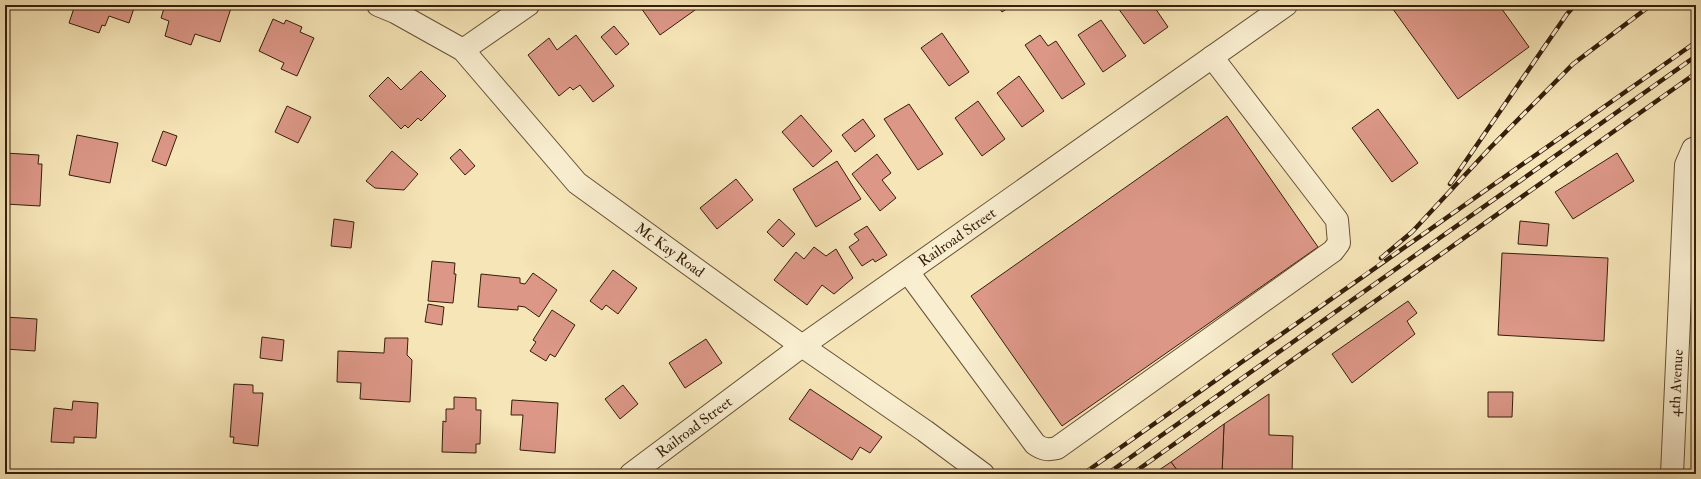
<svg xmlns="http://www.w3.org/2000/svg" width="1701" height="479" font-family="'IM FELL Double Pica',serif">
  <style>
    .building { fill: #dc9787; stroke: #361e0a }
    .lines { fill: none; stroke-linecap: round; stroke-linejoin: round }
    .minor-casing { stroke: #665035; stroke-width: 24 }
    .minor { stroke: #f9eed0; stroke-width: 22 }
    .rail-casing { stroke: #361e0a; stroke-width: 4.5 }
    .rail { stroke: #f9eed0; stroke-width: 3; stroke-dasharray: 9; stroke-linecap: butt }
    .labels { text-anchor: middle; stroke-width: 3.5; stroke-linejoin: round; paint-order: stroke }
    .street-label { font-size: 15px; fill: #361e0a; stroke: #f9eed0 }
  </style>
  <rect width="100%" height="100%" fill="#f6e5b7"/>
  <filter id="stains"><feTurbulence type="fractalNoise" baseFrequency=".005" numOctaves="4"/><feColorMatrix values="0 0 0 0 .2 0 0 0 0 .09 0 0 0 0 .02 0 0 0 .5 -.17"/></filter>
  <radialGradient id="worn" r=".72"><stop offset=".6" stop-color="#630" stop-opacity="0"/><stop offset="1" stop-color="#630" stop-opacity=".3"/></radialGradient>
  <!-- building -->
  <g class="building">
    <polygon points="75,5 135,5 129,23 109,16 105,26 102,25 99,33 69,23"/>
    <polygon points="165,5 232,5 220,42 195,34 191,45 165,36 169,21 161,18"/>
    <polygon points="639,5 702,5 660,35"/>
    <polygon points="997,5 1013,5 1002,12"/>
    <polygon points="1121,5 1153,5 1168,27 1144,44 1118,8"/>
    <polygon points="1390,5 1499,5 1529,47 1458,99"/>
    <polygon points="273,19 284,24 286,20 302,27 300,32 314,38 297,76 281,69 284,63 259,51"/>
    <polygon points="1101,20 1126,56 1103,72 1078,35"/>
    <polygon points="614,26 629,44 616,55 601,37"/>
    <polygon points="942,33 969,72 949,86 921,48"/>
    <polygon points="576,35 614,86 593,102 580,85 573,90 570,87 559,96 528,55 549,38 557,50"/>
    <polygon points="1040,35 1048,46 1056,41 1085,84 1062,99 1025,45"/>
    <polygon points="421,71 446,96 421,121 418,118 408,128 405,125 401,129 369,96 388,77 401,90"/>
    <polygon points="1019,76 1044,111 1022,127 997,93"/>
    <polygon points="978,101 1005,139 982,156 955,118"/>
    <polygon points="909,104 943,154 918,170 884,119"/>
    <polygon points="287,106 311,117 298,143 275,132"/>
    <polygon points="1378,109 1418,163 1392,182 1352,128"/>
    <polygon points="801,115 832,151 813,167 782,132"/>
    <polygon points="1227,116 1318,247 1062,426 971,296"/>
    <polygon points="863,119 875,136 855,152 842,135"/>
    <polygon points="163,131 177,136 166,166 152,161"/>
    <polygon points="77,135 118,143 110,183 69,175"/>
    <polygon points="460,149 475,166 465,175 450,158"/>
    <polygon points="392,151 418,174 404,190 375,188 366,181"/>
    <polygon points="5,153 39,155 38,164 42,164 40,206 5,204 8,166 5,166"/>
    <polygon points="1617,153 1634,181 1573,219 1555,192"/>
    <polygon points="877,154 891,173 882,180 896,198 880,211 852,174"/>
    <polygon points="837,161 861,199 816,227 793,189"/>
    <polygon points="736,179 753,200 717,229 700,208"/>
    <polygon points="334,219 354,222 351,248 331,246"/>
    <polygon points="779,219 795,234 783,247 767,232"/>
    <polygon points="1520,221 1549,224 1547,246 1518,244"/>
    <polygon points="867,226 887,255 875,262 873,259 862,266 849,247 859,240 854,234"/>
    <polygon points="814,247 826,256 836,249 853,278 834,294 822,285 807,305 774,280 796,252 804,259"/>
    <polygon points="1502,253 1608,258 1604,341 1498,335"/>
    <polygon points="432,261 455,263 454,274 456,274 453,303 428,301"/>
    <polygon points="613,270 637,288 618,314 606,305 602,310 590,301"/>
    <polygon points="533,273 557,290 539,317 525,307 518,306 518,310 478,307 481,274 520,278 520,283 525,284"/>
    <polygon points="1408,301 1417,313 1407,321 1415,334 1352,383 1332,354"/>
    <polygon points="428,304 444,307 442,325 425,322"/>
    <polygon points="552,310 575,325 555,357 550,354 546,361 530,351 536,342 533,340"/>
    <polygon points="5,317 37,319 35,351 5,349"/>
    <polygon points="262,337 284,340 282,361 260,358"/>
    <polygon points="385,338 408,338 407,355 412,360 410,402 360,399 361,383 337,382 338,351 384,353"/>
    <polygon points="706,339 722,363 685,388 669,363"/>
    <polygon points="234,384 253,385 253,393 263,393 258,446 233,443 234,437 230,437"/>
    <polygon points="623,385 638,404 620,419 605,399"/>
    <polygon points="810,389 882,437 870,453 860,447 852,460 789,419"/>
    <polygon points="1488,392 1513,392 1512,417 1488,417"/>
    <polygon points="1269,394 1269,435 1293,436 1292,474 1222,474 1224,424"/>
    <polygon points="454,397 476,398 476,410 481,410 480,444 476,444 476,453 442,452 443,421 446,422 446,409 454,409"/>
    <polygon points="512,400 558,403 555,453 520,450 523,415 511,415"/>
    <polygon points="73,401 98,403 96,438 74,437 74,443 51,442 54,408 72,410"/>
    <polygon points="1224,424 1222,474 1180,474 1171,462"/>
    <polygon points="1171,462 1180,474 1153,474"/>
  </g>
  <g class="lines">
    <defs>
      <g id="minor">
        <polyline points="378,5 395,12 463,50 577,183 802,346 925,431 983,474"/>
        <polyline points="463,50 528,5"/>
        <path d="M908,272l127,172c8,6 13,6 22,4l276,-197 6,-8 -2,-23 -125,-163"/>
        <polyline points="631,474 802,346 1286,5"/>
        <polyline points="1672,474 1686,165 1693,149 1696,148"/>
      </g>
    </defs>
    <!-- minor casing -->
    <use href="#minor" class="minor-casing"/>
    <!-- minor -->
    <use href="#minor" class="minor"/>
    <defs>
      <g id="rail">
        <polyline points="1450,184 1567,14 1575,5"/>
        <polyline points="1381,258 1412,232 1490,148 1573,64 1651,5"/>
        <path d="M1083,474c204,-145 409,-288 613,-432"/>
        <polyline points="1107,474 1696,56"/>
        <polyline points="1132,474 1696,73"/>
      </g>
    </defs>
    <!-- rail casing -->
    <use href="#rail" class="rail-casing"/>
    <!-- rail -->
    <use href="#rail" class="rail"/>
  </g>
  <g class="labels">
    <!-- street labels -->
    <g class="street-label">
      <text transform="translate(957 237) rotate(-35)" y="5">Railroad Street</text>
      <text transform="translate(670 250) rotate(36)" y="5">Mc Kay Road</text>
      <text transform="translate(1676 383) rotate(-87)" y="5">4th Avenue</text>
      <text transform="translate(694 427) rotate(-37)" y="5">Railroad Street</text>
    </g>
  </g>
  <!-- margin -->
  <rect width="1701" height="479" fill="none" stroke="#f6e5b7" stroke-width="20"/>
  <rect x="6" y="6" width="1689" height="467" fill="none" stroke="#361e0a" stroke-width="2"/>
  <rect x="10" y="10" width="1681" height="459" fill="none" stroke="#361e0a"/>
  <rect width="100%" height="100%" filter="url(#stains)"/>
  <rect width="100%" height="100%" fill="url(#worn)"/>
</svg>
